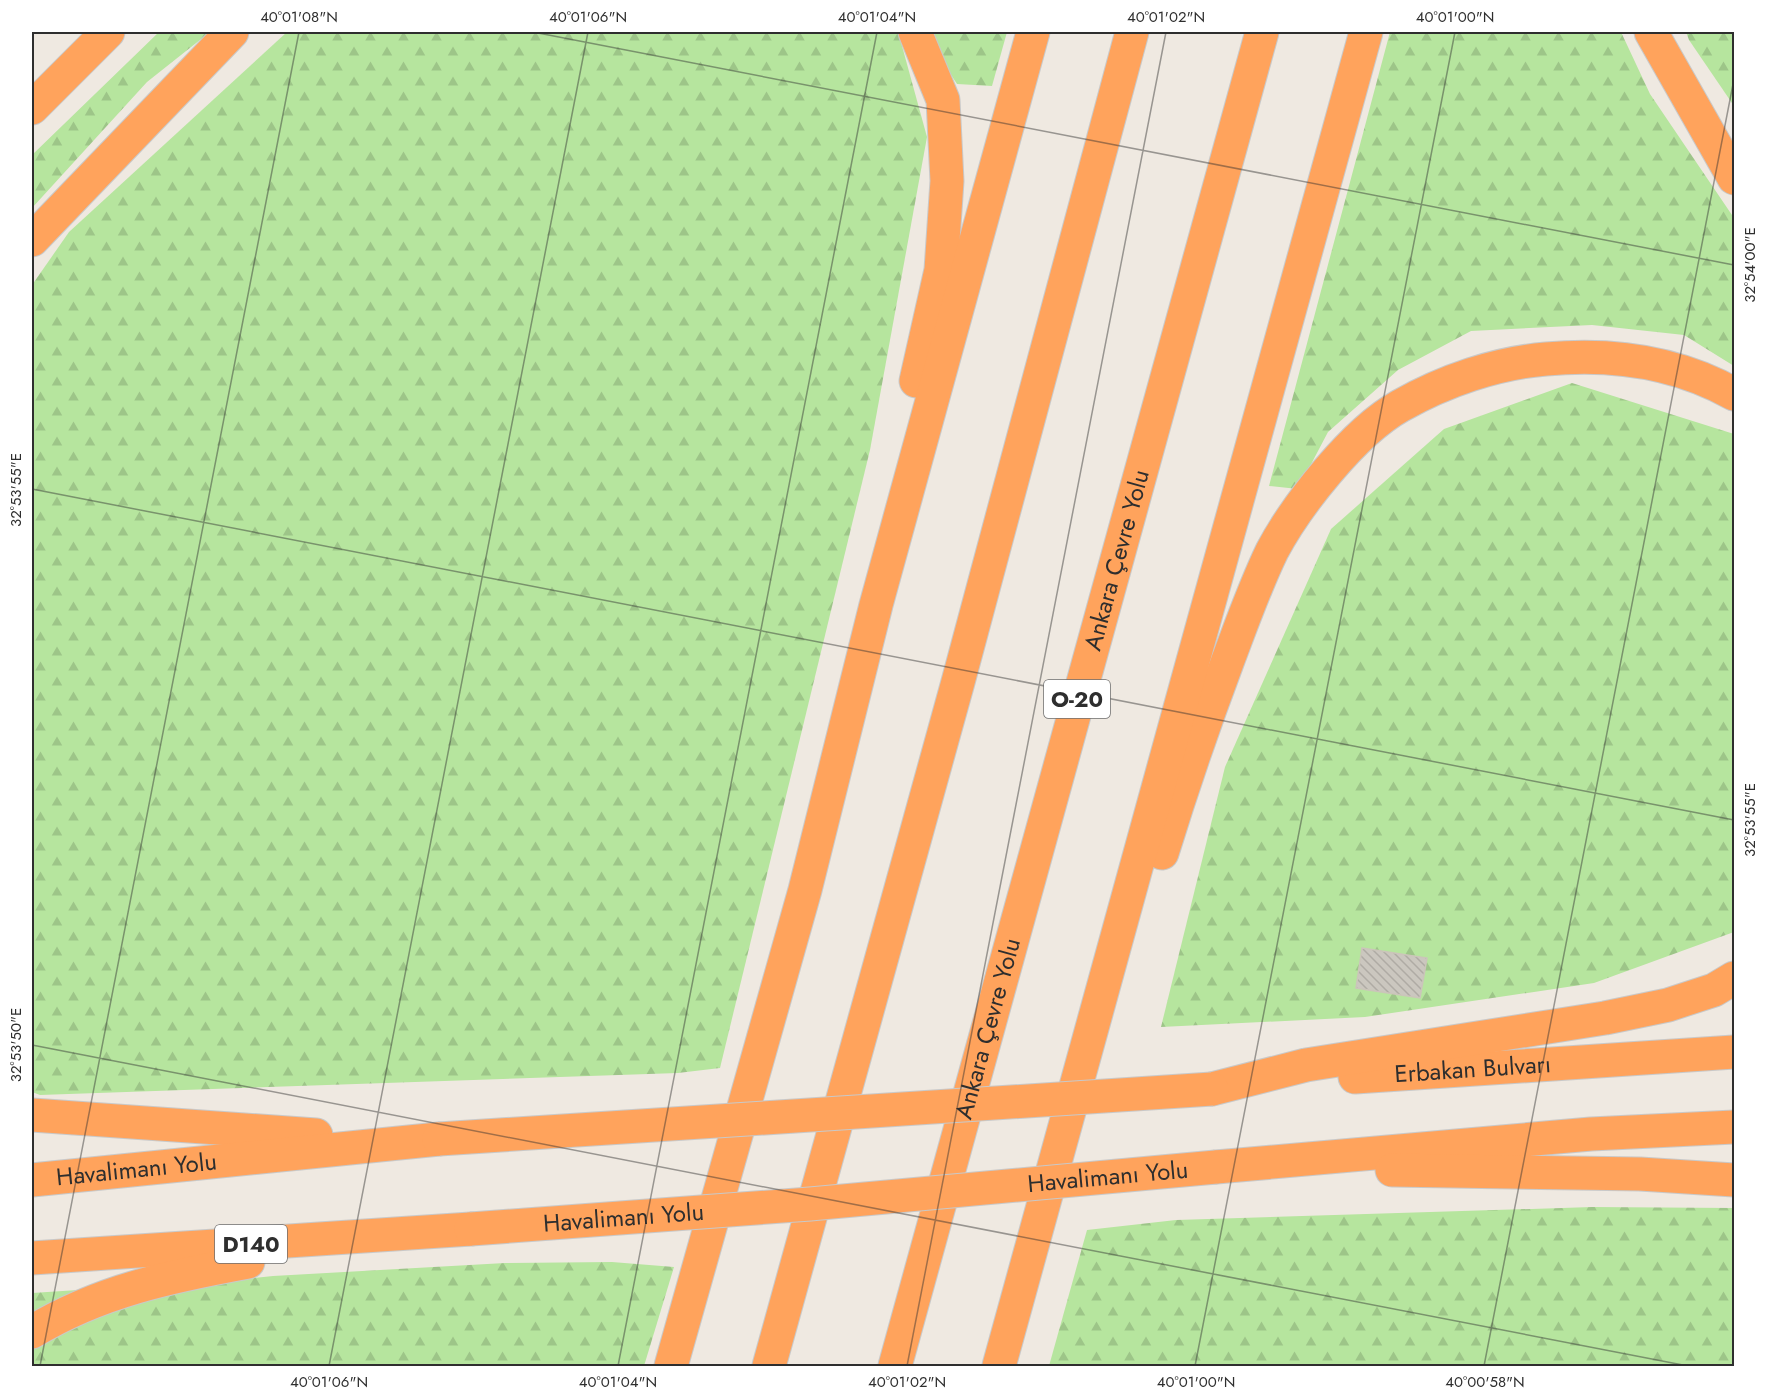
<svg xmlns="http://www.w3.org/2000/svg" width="1766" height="1398" font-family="Jost,sans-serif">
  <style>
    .forest { fill: url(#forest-firs) }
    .building { fill: url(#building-back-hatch); stroke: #cbc5ba; stroke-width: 1.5 }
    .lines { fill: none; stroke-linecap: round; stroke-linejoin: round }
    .highway-casing { stroke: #c9c9c9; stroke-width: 35 }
    .highway { stroke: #ffa35c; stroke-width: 33 }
    .highway-bridge-casing { stroke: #c9c9c9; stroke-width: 35; stroke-linecap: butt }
    .highway-bridge { stroke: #ffa35c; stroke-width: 33 }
    .ticks { fill: none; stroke: #2e2e2e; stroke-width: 1.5; stroke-opacity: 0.45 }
    .labels { text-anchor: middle; stroke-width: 6; stroke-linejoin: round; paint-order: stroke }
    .shield { fill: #fff; stroke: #6d6d6d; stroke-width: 1.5 }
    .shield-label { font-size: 22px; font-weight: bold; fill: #2e2e2e }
    .street-label { font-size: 24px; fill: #2e2e2e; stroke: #fff }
    .neatline { fill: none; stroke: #2e2e2e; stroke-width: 2 }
    .ticks-label { font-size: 15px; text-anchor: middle; fill: #2e2e2e }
  </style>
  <defs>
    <pattern id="forest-firs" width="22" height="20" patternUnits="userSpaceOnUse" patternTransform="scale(1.5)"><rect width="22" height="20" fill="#b6e59e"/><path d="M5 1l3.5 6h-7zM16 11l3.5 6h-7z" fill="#9dc588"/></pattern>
    <pattern id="building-back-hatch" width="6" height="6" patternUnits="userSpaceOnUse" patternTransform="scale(1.5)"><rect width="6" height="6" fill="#cbc7bf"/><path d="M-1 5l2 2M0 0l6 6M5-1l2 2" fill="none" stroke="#afaba4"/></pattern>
  </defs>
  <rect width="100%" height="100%" fill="#efe9e1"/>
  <!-- forest -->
  <g class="forest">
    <polygon points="159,32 210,32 147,82 32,208 32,155"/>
    <polygon points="287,32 897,32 899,35 927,137 870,450 720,1068 678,1073 40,1095 32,1092 32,285 69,232"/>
    <polygon points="923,32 1007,32 992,86 957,84"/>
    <polygon points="1390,32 1621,32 1650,94 1734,218 1734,366 1684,335 1592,325 1471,331 1398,370 1328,432 1298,489 1269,486"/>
    <polygon points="1686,32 1734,32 1734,106 1689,40"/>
    <polygon points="1572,383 1734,434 1734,932 1594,983 1365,1017 1161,1027 1225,767 1331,529 1444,429"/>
    <polygon points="1592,1207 1734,1208 1734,1366 1049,1366 1087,1230 1176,1220"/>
    <polygon points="612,1262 674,1267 644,1366 32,1366 32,1343 88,1313 218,1282 273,1276 505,1263"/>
    <polygon points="78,1290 32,1321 32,1293"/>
  </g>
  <!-- building -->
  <polygon class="building" points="1362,948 1427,958 1420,998 1356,988"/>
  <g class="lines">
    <defs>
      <g id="highway">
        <polyline points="915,32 943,100 947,181 941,270 916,381"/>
        <polyline points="1651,32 1734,178"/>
        <polyline points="32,108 108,32"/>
        <polyline points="32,240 232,32"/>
        <path d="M1162,853c20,-65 42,-129 66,-193 14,-37 27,-74 44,-109 25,-47 82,-119 128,-145 44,-25 96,-43 146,-47 65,-6 131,3 188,35"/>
        <path id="s1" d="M1355,1077l379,-25"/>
        <polyline points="1212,1089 1306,1065 1605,1018 1668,1005 1714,990 1734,978"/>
        <polyline points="32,1115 316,1135"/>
        <polyline points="1216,1167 1591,1134 1734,1127"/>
        <polyline points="1392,1170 1640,1174 1734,1180"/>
        <path id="s2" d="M32,1180l407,-41"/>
        <polyline points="32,1258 471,1229"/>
        <path d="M32,1332c67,-41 140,-56 216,-70"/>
        <polyline points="671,1366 805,890 876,605 1033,32"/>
        <polyline points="769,1366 958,682 1132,32"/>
        <path id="s3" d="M895,1366l367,-1334"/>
        <polyline points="999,1366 1366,32"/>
      </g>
    </defs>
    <!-- highway casing -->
    <use href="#highway" class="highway-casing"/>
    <!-- highway -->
    <use href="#highway" class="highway"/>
    <defs>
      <g id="highway-bridge">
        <polyline points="439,1139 1212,1089"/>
        <path id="s4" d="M471,1229l339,-25 406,-37"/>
      </g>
    </defs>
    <!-- highway-bridge casing -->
    <use href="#highway-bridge" class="highway-bridge-casing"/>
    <!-- highway-bridge -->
    <use href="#highway-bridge" class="highway-bridge"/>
  </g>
  <!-- ticks -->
  <path class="ticks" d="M533,32l1201,233M32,489l1702,331M32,1045l1656,321M40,1366l259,-1334M329,1366l259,-1334M618,1366l259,-1334M907,1366l259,-1334M1195,1366l260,-1334M1484,1366l250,-1287"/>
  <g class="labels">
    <!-- shield labels -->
    <g class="shield">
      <rect x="1044" y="680" width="66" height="38" rx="4.5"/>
      <rect x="215" y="1225" width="72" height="38" rx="4.5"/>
    </g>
    <g class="shield-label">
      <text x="1077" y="707">O-20</text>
      <text x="251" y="1252">D140</text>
    </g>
    <!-- street labels -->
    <g class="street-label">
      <text dy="8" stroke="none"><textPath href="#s3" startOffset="836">Ankara Çevre Yolu</textPath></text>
      <text dy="8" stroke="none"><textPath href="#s3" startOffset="350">Ankara Çevre Yolu</textPath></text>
      <text dy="8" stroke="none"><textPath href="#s1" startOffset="118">Erbakan Bulvarı</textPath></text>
      <text dy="8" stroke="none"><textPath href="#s2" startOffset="105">Havalimanı Yolu</textPath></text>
      <text dy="8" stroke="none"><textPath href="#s4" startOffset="639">Havalimanı Yolu</textPath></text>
      <text dy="8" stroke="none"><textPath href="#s4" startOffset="153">Havalimanı Yolu</textPath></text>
    </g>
  </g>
  <!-- border -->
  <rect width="1766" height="1398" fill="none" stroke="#ffffff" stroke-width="66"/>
  <rect x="33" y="33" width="1700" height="1332" class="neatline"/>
  <g class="ticks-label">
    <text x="299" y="22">40°01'08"N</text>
    <text x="588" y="22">40°01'06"N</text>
    <text x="877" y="22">40°01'04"N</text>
    <text x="1166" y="22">40°01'02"N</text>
    <text x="1455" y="22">40°01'00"N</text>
    <text transform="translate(1750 265) rotate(-90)" y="5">32°54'00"E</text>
    <text transform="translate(16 490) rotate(-90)" y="5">32°53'55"E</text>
    <text transform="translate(1750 820) rotate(-90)" y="5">32°53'55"E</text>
    <text transform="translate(16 1045) rotate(-90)" y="5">32°53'50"E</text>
    <text x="329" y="1387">40°01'06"N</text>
    <text x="618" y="1387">40°01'04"N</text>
    <text x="907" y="1387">40°01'02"N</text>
    <text x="1196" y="1387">40°01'00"N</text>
    <text x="1485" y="1387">40°00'58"N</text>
  </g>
</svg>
